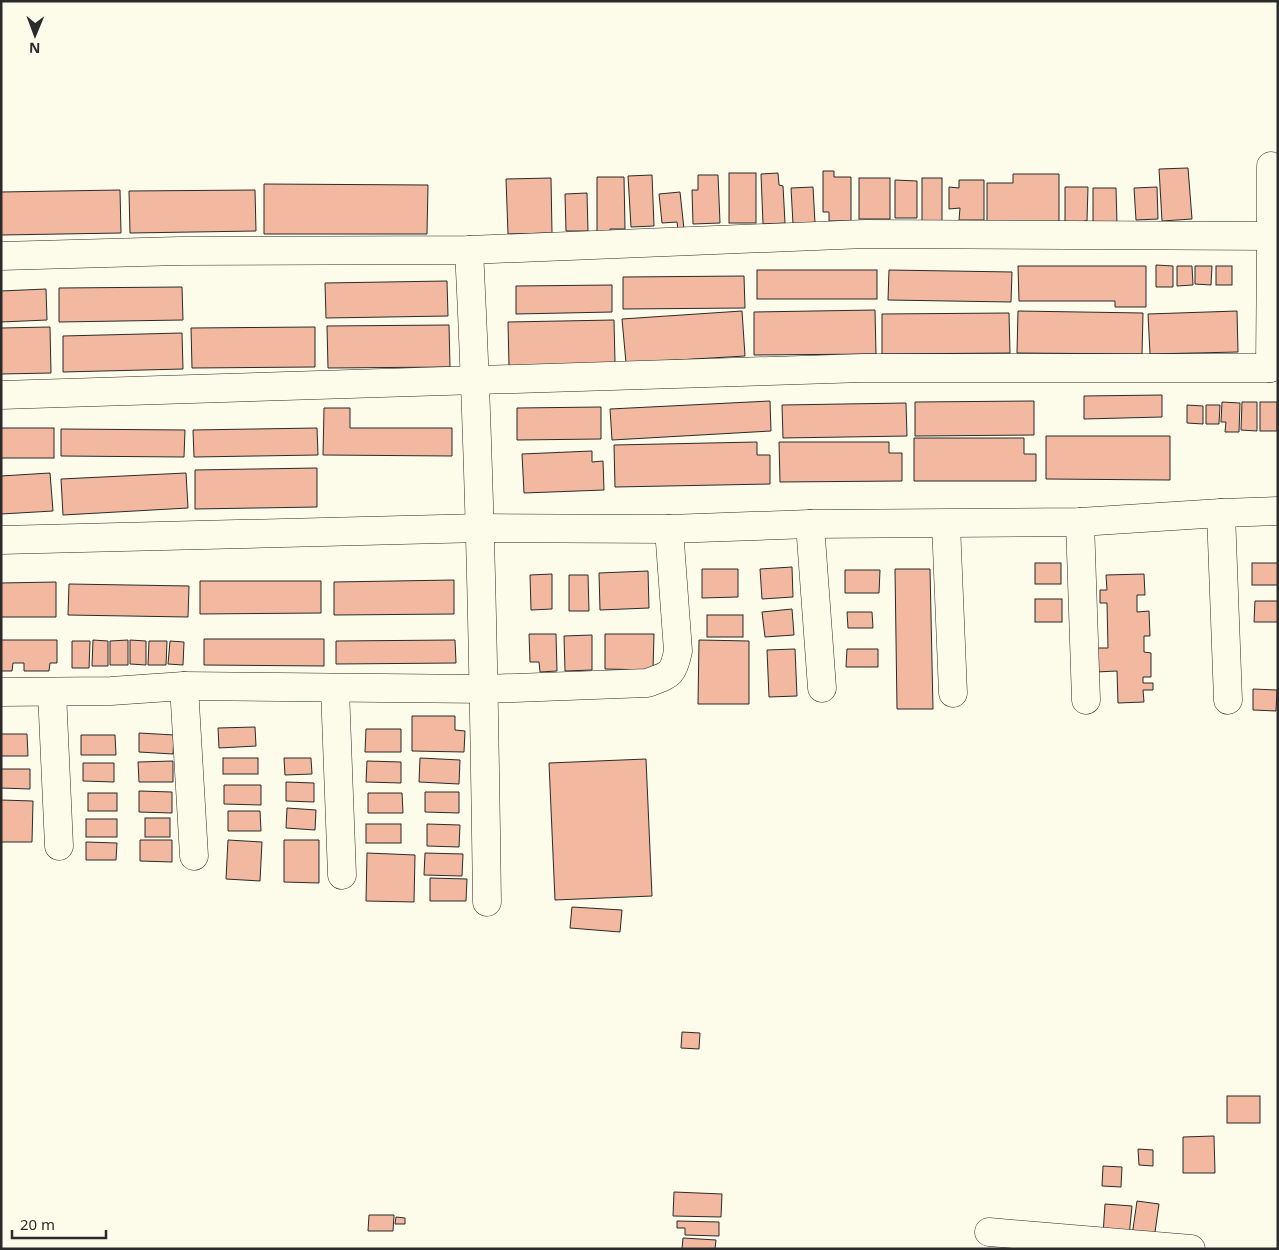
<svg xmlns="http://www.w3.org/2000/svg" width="1279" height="1250" font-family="'Noto Sans',sans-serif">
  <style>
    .building { fill: #f2b8a0; stroke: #2b2b2b }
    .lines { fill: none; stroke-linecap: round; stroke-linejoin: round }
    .minor-casing { stroke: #2b2b2b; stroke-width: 29 }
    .minor { stroke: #fdfbea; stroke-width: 28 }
  </style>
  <rect width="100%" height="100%" fill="#fdfbea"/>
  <!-- building -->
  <g class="building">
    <polygon points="1188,168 1192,219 1162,221 1159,169"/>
    <polygon points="823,171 834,171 834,177 851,177 851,221 829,221 829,212 823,212"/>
    <rect x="729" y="173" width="27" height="50"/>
    <polygon points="778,173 779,185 783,186 785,223 763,224 761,174"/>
    <polygon points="1013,174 1059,174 1059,222 987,222 987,183 1013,183"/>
    <polygon points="652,175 654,226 631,227 628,176"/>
    <polygon points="698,175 718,175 720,223 693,224 692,190 698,190"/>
    <polygon points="597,177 624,177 625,229 610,229 610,235 597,234"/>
    <polygon points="551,178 552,233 508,234 506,179"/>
    <rect x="859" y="178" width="31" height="41"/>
    <rect x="922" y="178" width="20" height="45"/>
    <polygon points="895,180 917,181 917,218 895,218"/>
    <polygon points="959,180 984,180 984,220 959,220 960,208 949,209 949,187 959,188"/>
    <polygon points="264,184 428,185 427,234 264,234"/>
    <polygon points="813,187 815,223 793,224 791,188"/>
    <polygon points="1065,187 1088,187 1087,221 1084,221 1084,232 1065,232"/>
    <polygon points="1157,187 1158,219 1136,220 1134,188"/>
    <polygon points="1093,188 1116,188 1117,224 1093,223"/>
    <polygon points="120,190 121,233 1,235 1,192"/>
    <polygon points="255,190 256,231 130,233 129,191"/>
    <polygon points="680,192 684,229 678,229 677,222 662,223 659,194"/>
    <polygon points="587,193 588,231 566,231 565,194"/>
    <polygon points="1156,265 1173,266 1173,287 1156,287"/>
    <polygon points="1018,266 1146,266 1146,307 1115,307 1115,301 1019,301"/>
    <polygon points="1177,266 1192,266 1193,285 1177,286"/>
    <polygon points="1195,266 1212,266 1211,285 1195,284"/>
    <rect x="1216" y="266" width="16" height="19"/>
    <rect x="757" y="270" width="120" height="29"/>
    <polygon points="889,270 1012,272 1011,302 888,300"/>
    <polygon points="744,276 745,308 623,309 623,277"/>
    <polygon points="447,281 448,316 326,318 325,283"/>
    <polygon points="612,285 612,312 516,314 516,286"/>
    <polygon points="182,287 183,320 59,322 59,288"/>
    <polygon points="46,289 47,320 1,322 1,291"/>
    <polygon points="875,310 876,354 754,355 754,312"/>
    <polygon points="742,311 745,356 626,363 622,319"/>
    <polygon points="1018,311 1143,313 1142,354 1017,353"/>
    <polygon points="1237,311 1238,352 1150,354 1148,314"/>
    <polygon points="1009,313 1010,353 882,354 882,314"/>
    <polygon points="614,320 615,363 509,366 508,322"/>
    <polygon points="449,325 450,367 328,368 327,326"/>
    <polygon points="50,327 51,373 1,374 1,328"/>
    <polygon points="315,327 315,367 192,368 191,328"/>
    <polygon points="182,333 183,369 63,372 63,336"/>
    <polygon points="1162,395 1162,417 1084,419 1084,396"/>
    <polygon points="770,401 771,431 612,440 610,409"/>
    <polygon points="1034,401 1034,435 915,436 915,402"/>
    <polygon points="1222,402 1240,403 1239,432 1225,432 1226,422 1221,422"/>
    <polygon points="1242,402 1257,402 1257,431 1241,430"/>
    <rect x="1260" y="402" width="17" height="29"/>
    <polygon points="906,403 907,436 783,438 782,405"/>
    <polygon points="1187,405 1203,406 1203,424 1187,423"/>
    <polygon points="1206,405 1220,405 1219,424 1206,424"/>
    <polygon points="601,407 601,439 517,440 517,408"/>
    <polygon points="324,408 350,408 350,428 452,428 452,456 323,455"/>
    <rect x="1" y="428" width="53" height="30"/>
    <polygon points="317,428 318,455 194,457 193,430"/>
    <polygon points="61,429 185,430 184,457 61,456"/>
    <polygon points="1046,436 1170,436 1170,480 1046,479"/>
    <polygon points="914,438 1024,438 1024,454 1036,454 1036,481 914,481"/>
    <polygon points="757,442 757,455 770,455 770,484 615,487 614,445"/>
    <polygon points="779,442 889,442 889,453 902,453 902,481 780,482"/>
    <polygon points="592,451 592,462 603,461 604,490 524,493 522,454"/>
    <polygon points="317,468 317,507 195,509 195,470"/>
    <polygon points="50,473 53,511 1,514 1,476"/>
    <polygon points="186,473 188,508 63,515 61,479"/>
    <rect x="1035" y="563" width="26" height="21"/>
    <rect x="1252" y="563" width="26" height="22"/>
    <polygon points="792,567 793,597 762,599 760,569"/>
    <polygon points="702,569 738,569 738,597 702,598"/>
    <polygon points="895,569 930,569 933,709 897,709"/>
    <polygon points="845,570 880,570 879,593 845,593"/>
    <polygon points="648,571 649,608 600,610 599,573"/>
    <polygon points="552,574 552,609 531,610 530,575"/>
    <polygon points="1144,574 1145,595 1137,595 1137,612 1149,611 1150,636 1144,636 1144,652 1151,653 1151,677 1143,677 1143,683 1153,683 1153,690 1143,690 1144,702 1118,703 1117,671 1096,672 1095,648 1108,648 1107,603 1100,603 1100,590 1107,590 1106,575"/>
    <polygon points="569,575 588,575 589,611 569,611"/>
    <polygon points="454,580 454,614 334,615 334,582"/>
    <polygon points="200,581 321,581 321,613 200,614"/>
    <polygon points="56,582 56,617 1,617 1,583"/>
    <polygon points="69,584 189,586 188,617 68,615"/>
    <rect x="1035" y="599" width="27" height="23"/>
    <polygon points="1255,601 1278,601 1278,622 1254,622"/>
    <polygon points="792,609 794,635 765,637 762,612"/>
    <polygon points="847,612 872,612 873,628 848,628"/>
    <rect x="707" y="615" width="36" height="22"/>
    <polygon points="529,634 556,634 557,671 540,672 539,662 530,662"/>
    <polygon points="605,634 654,634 653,670 605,669"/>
    <polygon points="592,635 592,670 565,671 564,636"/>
    <polygon points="204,639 324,639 324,666 204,665"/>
    <polygon points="1,640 57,640 57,663 50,663 49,671 24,671 24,663 13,663 12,671 1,671"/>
    <polygon points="93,640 108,641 108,666 92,666"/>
    <polygon points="128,640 128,665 110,665 110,641"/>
    <polygon points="130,640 146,641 146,665 130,664"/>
    <polygon points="455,640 456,663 336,664 336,641"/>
    <polygon points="699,640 749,641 749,704 698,704"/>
    <polygon points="72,641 90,641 89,668 72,668"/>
    <polygon points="149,641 167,641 166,665 148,665"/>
    <polygon points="170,641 184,642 183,665 168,664"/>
    <polygon points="795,649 797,696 769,697 767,650"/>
    <polygon points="847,649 878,649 878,667 846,667"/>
    <polygon points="1253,689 1277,690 1276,711 1253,710"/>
    <polygon points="412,716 455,716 455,730 465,731 464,752 412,751"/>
    <polygon points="255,727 256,746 219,748 218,728"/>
    <polygon points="366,729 401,729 401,752 365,752"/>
    <polygon points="139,733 174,735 173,754 139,752"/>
    <polygon points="1,734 27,734 28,756 1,756"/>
    <polygon points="81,735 115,735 116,755 81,755"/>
    <rect x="223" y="758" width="35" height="16"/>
    <polygon points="284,758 311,758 312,774 285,775"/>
    <polygon points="420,758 460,760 459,784 419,782"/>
    <polygon points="646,759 652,896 555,900 549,763"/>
    <polygon points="173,761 173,782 139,782 138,762"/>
    <polygon points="367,761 401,762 401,783 366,782"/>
    <polygon points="83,763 114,763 114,782 83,781"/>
    <polygon points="1,769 30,769 30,789 1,788"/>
    <polygon points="286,782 314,783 314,802 286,801"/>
    <polygon points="224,785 261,785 261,805 224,804"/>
    <polygon points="139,791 172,792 172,813 139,812"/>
    <polygon points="425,792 459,792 459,813 425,812"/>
    <rect x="88" y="793" width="29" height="18"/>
    <polygon points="368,793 402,793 403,813 368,813"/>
    <polygon points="1,800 33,801 32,842 1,842"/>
    <polygon points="287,808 316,810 315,830 286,828"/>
    <polygon points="228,811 260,811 261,831 228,831"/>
    <rect x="145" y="818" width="25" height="19"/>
    <rect x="86" y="819" width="31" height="18"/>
    <rect x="366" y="824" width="35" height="19"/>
    <polygon points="427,824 460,825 459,847 427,846"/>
    <polygon points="140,840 172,840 172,862 140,861"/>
    <polygon points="228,840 262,842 260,881 226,879"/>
    <polygon points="284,840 319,840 319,883 284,882"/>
    <polygon points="86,842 117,843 116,860 86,860"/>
    <polygon points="367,853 415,855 414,902 366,901"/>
    <polygon points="425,853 463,854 462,876 424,875"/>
    <polygon points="430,878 467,879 466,901 430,901"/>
    <polygon points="572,907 622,910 620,932 570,928"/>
    <polygon points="682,1032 700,1033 699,1049 681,1048"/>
    <rect x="1227" y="1096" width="33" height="27"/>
    <polygon points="1214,1136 1215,1173 1183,1173 1183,1137"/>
    <polygon points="1138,1149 1153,1150 1153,1166 1139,1165"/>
    <polygon points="1103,1166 1122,1167 1121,1187 1102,1186"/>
    <polygon points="674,1192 722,1194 721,1217 673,1216"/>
    <polygon points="1137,1201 1159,1204 1154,1239 1132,1236"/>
    <polygon points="1105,1204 1132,1206 1129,1237 1103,1235"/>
    <polygon points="369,1215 394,1215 393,1231 368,1231"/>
    <polygon points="396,1217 405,1218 405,1224 395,1224"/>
    <polygon points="677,1221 719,1222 719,1236 685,1235 685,1228 677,1228"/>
    <polygon points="683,1238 716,1240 715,1249 682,1249"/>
  </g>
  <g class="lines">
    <defs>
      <g id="minor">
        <path d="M469,250c11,217 15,434 18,652"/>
        <polyline points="1,256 179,251 469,250 865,234 1271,236 1271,166"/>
        <polyline points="1270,368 1271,236"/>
        <polyline points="1,395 864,368 1270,368 1278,364"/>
        <polyline points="1221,513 1228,700"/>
        <polyline points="1080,522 1086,700"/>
        <polyline points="810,524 822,688"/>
        <polyline points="946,524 953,693"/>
        <polyline points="1,540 481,528 669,529 810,524 1080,522 1221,513 1278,511"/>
        <polyline points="184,686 194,856"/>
        <polyline points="335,689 342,875"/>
        <path d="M1,692l110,-1 73,-5 301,3 162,-6c22,-8 26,-7 31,-32l-9,-122"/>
        <polyline points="52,692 59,846"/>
        <polyline points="989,1232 1191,1249"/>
      </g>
    </defs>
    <!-- minor casing -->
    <use href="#minor" class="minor-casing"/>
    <!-- minor -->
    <use href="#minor" class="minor"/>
  </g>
  <!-- border -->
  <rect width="1279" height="1250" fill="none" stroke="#2b2b2b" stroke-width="5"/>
  <!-- north arrow -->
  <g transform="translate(35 35) rotate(181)" stroke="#fdfbea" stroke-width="4" paint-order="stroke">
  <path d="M0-4L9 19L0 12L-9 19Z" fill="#2b2b2b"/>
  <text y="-8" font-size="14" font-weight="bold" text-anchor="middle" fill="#2b2b2b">N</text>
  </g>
  <!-- scale -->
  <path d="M12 1230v8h94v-8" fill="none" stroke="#2b2b2b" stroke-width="2.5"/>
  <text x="20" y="1230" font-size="15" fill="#2b2b2b" stroke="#fdfbea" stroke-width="4" paint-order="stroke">20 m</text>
</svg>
